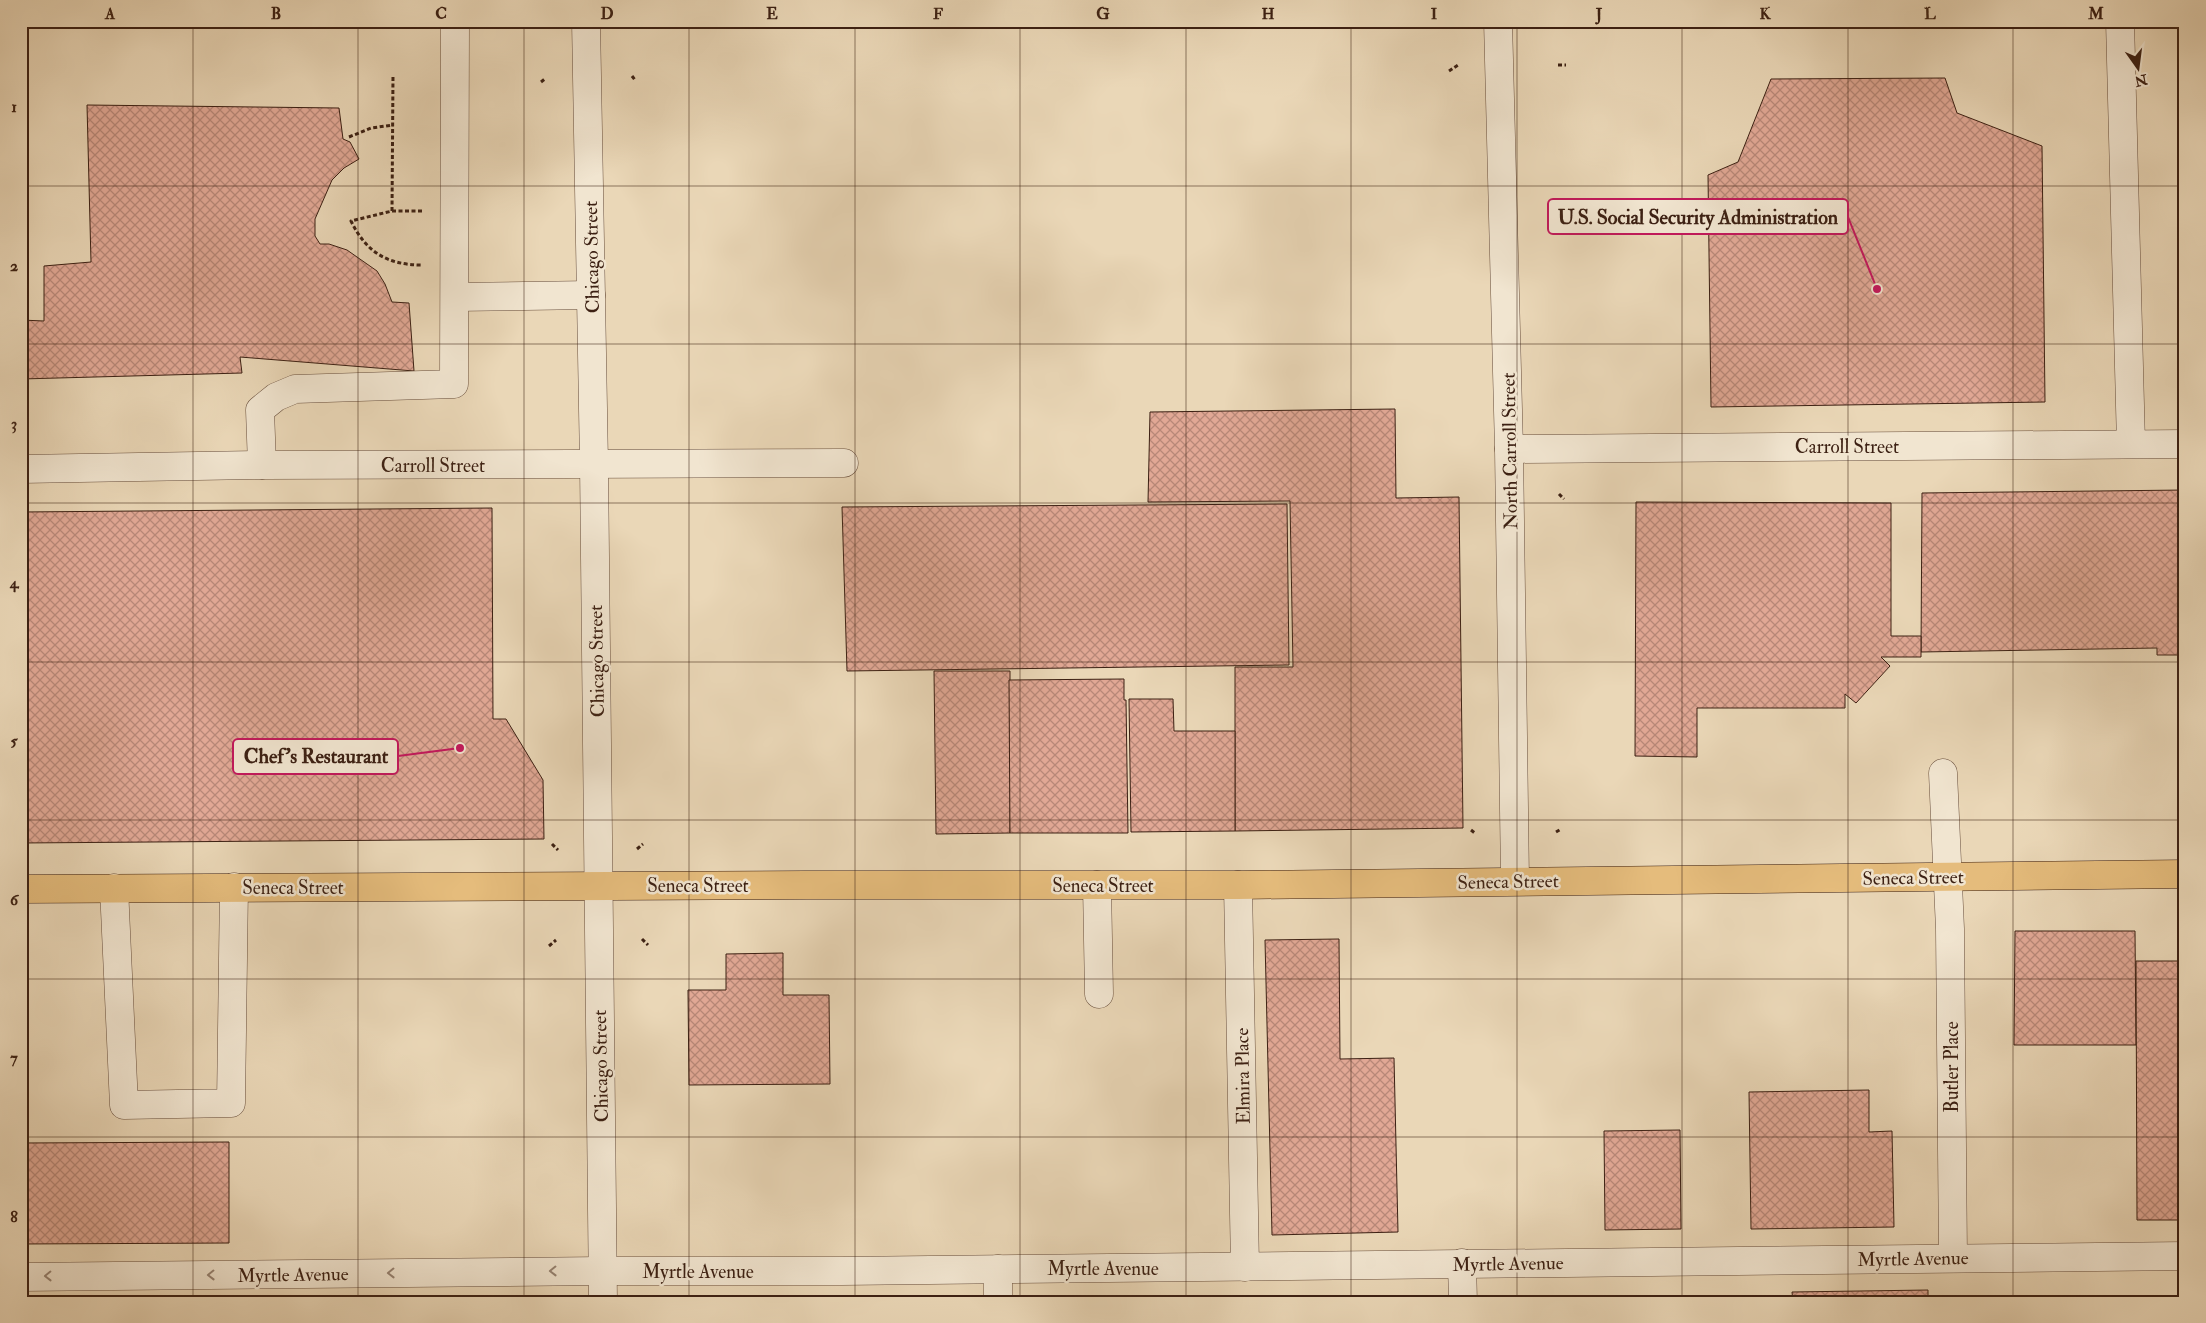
<svg xmlns="http://www.w3.org/2000/svg" width="2206" height="1323" font-family="'IM FELL Double Pica',serif">
  <style>
    .building { fill: url(#building-cross-hatch); stroke: #3c2013 }
    .lines { fill: none; stroke-linecap: round; stroke-linejoin: round }
    .minor-casing { stroke: #684e3c; stroke-width: 29 }
    .major-casing { stroke: #3c2013; stroke-width: 29 }
    .path { stroke: #3c2013; stroke-width: 3; stroke-dasharray: 4 2.5; stroke-linecap: butt }
    .minor { stroke: #f1e5d0; stroke-width: 28 }
    .major { stroke: #e5bc7c; stroke-width: 28 }
    .oneway { stroke: #968272 }
    .grid { fill: none; stroke: #3c2013; stroke-width: 1; stroke-opacity: 0.55 }
    .labels { text-anchor: middle; stroke-width: 5; stroke-linejoin: round; paint-order: stroke }
    .street-label { font-size: 19px; fill: #3c2013; stroke: #f1e5d0 }
    .leader { fill: none; stroke: #c2185b; stroke-width: 2 }
    .callout-dot { fill: #c2185b; stroke: #f1e5d0; stroke-width: 2 }
    .callout { fill: #f1e5d0; stroke: #c2185b; stroke-width: 2 }
    .callout-label { font-size: 20px; text-anchor: middle; font-weight: bold; fill: #3c2013 }
    .neatline { fill: none; stroke: #3c2013; stroke-width: 2 }
    .grid-label { font-size: 16px; text-anchor: middle; font-weight: bold; fill: #3c2013 }
  </style>
  <defs>
    <pattern id="building-cross-hatch" width="8" height="8" patternUnits="userSpaceOnUse" patternTransform="scale(1.25)"><rect width="8" height="8" fill="#e1a895"/><path d="M0 0l8 8M0 8l8-8" fill="none" stroke="#b88878"/></pattern>
  </defs>
  <rect width="100%" height="100%" fill="#ead7b7"/>
  <filter id="stains"><feTurbulence type="fractalNoise" baseFrequency=".004" numOctaves="4"/><feColorMatrix values="0 0 0 0 .2 0 0 0 0 .09 0 0 0 0 .02 0 0 0 .5 -.17"/></filter>
  <radialGradient id="worn" r=".72"><stop offset=".6" stop-color="#630" stop-opacity="0"/><stop offset="1" stop-color="#630" stop-opacity=".3"/></radialGradient>
  <!-- building -->
  <g class="building">
    <polygon points="1945,78 1957,113 2042,146 2045,402 1711,407 1708,175 1738,162 1771,79"/>
    <polygon points="87,105 339,108 343,139 350,142 359,159 344,168 332,180 315,219 315,236 320,244 329,244 347,250 377,271 385,284 392,302 409,303 414,371 240,357 242,373 21,379 21,320 44,321 44,266 91,262"/>
    <polygon points="1395,409 1396,498 1459,497 1463,828 1235,831 1235,667 1293,667 1290,501 1148,502 1150,412"/>
    <polygon points="2185,490 2185,655 2157,655 2157,648 1921,652 1922,493"/>
    <polygon points="1636,502 1891,503 1891,636 1921,636 1921,657 1881,657 1890,666 1856,703 1845,694 1845,708 1697,708 1697,757 1635,756"/>
    <polygon points="1287,504 1289,665 847,671 842,507"/>
    <polygon points="492,508 493,719 506,719 543,780 544,839 21,843 21,512"/>
    <polygon points="934,671 1010,671 1010,833 936,834"/>
    <polygon points="1124,679 1124,700 1126,700 1128,833 1010,833 1009,680"/>
    <polygon points="1129,699 1173,699 1174,731 1235,731 1235,831 1131,832"/>
    <polygon points="2015,931 2135,931 2136,1045 2014,1045"/>
    <polygon points="1339,939 1340,1059 1394,1058 1398,1232 1272,1235 1265,940"/>
    <polygon points="783,953 783,995 829,995 830,1084 689,1085 688,990 726,990 726,954"/>
    <polygon points="2136,961 2185,961 2185,1220 2137,1220"/>
    <polygon points="1869,1090 1869,1132 1892,1131 1894,1227 1751,1229 1749,1092"/>
    <polygon points="1680,1130 1681,1229 1605,1230 1604,1131"/>
    <polygon points="229,1142 229,1243 21,1244 21,1143"/>
    <polygon points="1928,1290 1928,1302 1793,1302 1792,1292"/>
  </g>
  <g class="lines">
    <defs>
      <g id="minor">
        <polyline points="586,21 594,464 603,1302"/>
        <polyline points="1498,21 1509,449 1515,881"/>
        <polyline points="2120,21 2131,444"/>
        <polyline points="455,297 591,295"/>
        <polyline points="1509,449 2185,444"/>
        <polyline points="262,465 260,410 276,397 295,389 454,384 455,21"/>
        <polyline points="21,469 262,465 844,463"/>
        <polyline points="1943,773 1950,929 1953,1258"/>
        <polyline points="1097,885 1099,994"/>
        <polyline points="1238,885 1245,1267"/>
        <polyline points="114,888 124,1105 231,1103 234,887"/>
        <polyline points="1462,1263 1463,1302"/>
        <polyline points="998,1269 998,1302"/>
        <polyline points="21,1277 602,1271 842,1271 2185,1256"/>
      </g>
      <polyline id="major" points="21,889 806,885 1238,885 2185,874"/>
    </defs>
    <!-- minor casing -->
    <use href="#minor" class="minor-casing"/>
    <!-- major casing -->
    <use href="#major" class="major-casing"/>
    <!-- path -->
    <g class="path">
      <polyline points="2181,56 2185,98"/>
      <polyline points="1558,65 1566,65"/>
      <polyline points="1449,71 1458,65"/>
      <polyline points="632,76 635,80"/>
      <polyline points="541,82 546,78"/>
      <polyline points="349,137 371,128 393,125"/>
      <polyline points="392,211 393,75"/>
      <path d="M422,211h-30l-41,10c15,31 36,44 71,44"/>
      <polyline points="1559,494 1564,499"/>
      <polyline points="1471,830 1476,834"/>
      <polyline points="1556,832 1561,829"/>
      <polyline points="552,844 558,850"/>
      <polyline points="637,849 643,844"/>
      <polyline points="642,939 648,945"/>
      <polyline points="549,946 556,940"/>
    </g>
    <!-- minor -->
    <use href="#minor" class="minor"/>
    <!-- major -->
    <use href="#major" class="major"/>
  </g>
  <!-- one-way arrows -->
  <defs><path id="oneway-chevron" d="M-2-3.5L2.5 0L-2 3.5" fill="none" stroke-width="1.6" stroke-linecap="round" stroke-linejoin="round" transform="scale(1.25)"/></defs>
  <g class="oneway">
    <use href="#oneway-chevron" transform="translate(553 1271) rotate(179)"/>
    <use href="#oneway-chevron" transform="translate(391 1273) rotate(179)"/>
    <use href="#oneway-chevron" transform="translate(211 1275) rotate(179)"/>
    <use href="#oneway-chevron" transform="translate(48 1276) rotate(179)"/>
  </g>
  <!-- grid -->
  <path class="grid" d="M193,21v1281M358,21v1281M524,21v1281M689,21v1281M855,21v1281M1020,21v1281M1186,21v1281M1351,21v1281M1517,21v1281M1682,21v1281M1848,21v1281M2013,21v1281M21,186h2164M21,344h2164M21,503h2164M21,662h2164M21,820h2164M21,979h2164M21,1137h2164"/>
  <g class="labels">
    <!-- street labels -->
    <g class="street-label">
      <text transform="translate(591 257) rotate(-91)" y="7">Chicago Street</text>
      <text x="1847" y="453">Carroll Street</text>
      <text transform="translate(1509 451) rotate(-91)" y="7">North Carroll Street</text>
      <text x="433" y="472">Carroll Street</text>
      <text transform="translate(596 661) rotate(-91)" y="7">Chicago Street</text>
      <text transform="translate(1913 877) rotate(-1)" y="7">Seneca Street</text>
      <text transform="translate(1508 881) rotate(-1)" y="7">Seneca Street</text>
      <text x="698" y="892">Seneca Street</text>
      <text x="1103" y="892">Seneca Street</text>
      <text x="293" y="894">Seneca Street</text>
      <text transform="translate(600 1066) rotate(-91)" y="7">Chicago Street</text>
      <text transform="translate(1951 1067) rotate(-90)" y="7">Butler Place</text>
      <text transform="translate(1242 1076) rotate(-91)" y="7">Elmira Place</text>
      <text transform="translate(1913 1258) rotate(-1)" y="7">Myrtle Avenue</text>
      <text transform="translate(1508 1263) rotate(-1)" y="7">Myrtle Avenue</text>
      <text x="1103" y="1275">Myrtle Avenue</text>
      <text x="698" y="1278">Myrtle Avenue</text>
      <text transform="translate(293 1274) rotate(-1)" y="7">Myrtle Avenue</text>
    </g>
  </g>
  <!-- callouts -->
  <path class="leader" d="M1877 289L1848 217M460 748L398 756"/>
  <g class="callout-dot">
    <circle cx="1877" cy="289" r="5"/>
    <circle cx="460" cy="748" r="5"/>
  </g>
  <g class="callout">
    <rect x="1548" y="199" width="300" height="35" rx="5"/>
    <rect x="233" y="739" width="165" height="35" rx="5"/>
  </g>
  <g class="callout-label">
    <text x="1698" y="224">U.S. Social Security Administration</text>
    <text x="316" y="763">Chef's Restaurant</text>
  </g>
  <!-- margin -->
  <rect width="2206" height="1323" fill="none" stroke="#ead7b7" stroke-width="55"/>
  <!-- north arrow -->
  <g transform="translate(2138 68) rotate(166)" stroke="#f1e5d0" stroke-width="4" paint-order="stroke">
  <path d="M0-4L9 19L0 12L-9 19Z" fill="#3c2013"/>
  <text y="-8" font-size="14" font-weight="bold" text-anchor="middle" fill="#3c2013">N</text>
  </g>
  <rect x="28" y="28" width="2150" height="1268" class="neatline"/>
  <g class="grid-label">
    <text x="110" y="19">A</text>
    <text x="276" y="19">B</text>
    <text x="441" y="19">C</text>
    <text x="607" y="19">D</text>
    <text x="772" y="19">E</text>
    <text x="938" y="19">F</text>
    <text x="1103" y="19">G</text>
    <text x="1268" y="19">H</text>
    <text x="1434" y="19">I</text>
    <text x="1599" y="19">J</text>
    <text x="1765" y="19">K</text>
    <text x="1930" y="19">L</text>
    <text x="2096" y="19">M</text>
    <text x="14" y="112">1</text>
    <text x="14" y="271">2</text>
    <text x="14" y="429">3</text>
    <text x="14" y="588">4</text>
    <text x="14" y="746">5</text>
    <text x="14" y="905">6</text>
    <text x="14" y="1063">7</text>
    <text x="14" y="1222">8</text>
  </g>
  <rect width="100%" height="100%" filter="url(#stains)"/>
  <rect width="100%" height="100%" fill="url(#worn)"/>
</svg>
